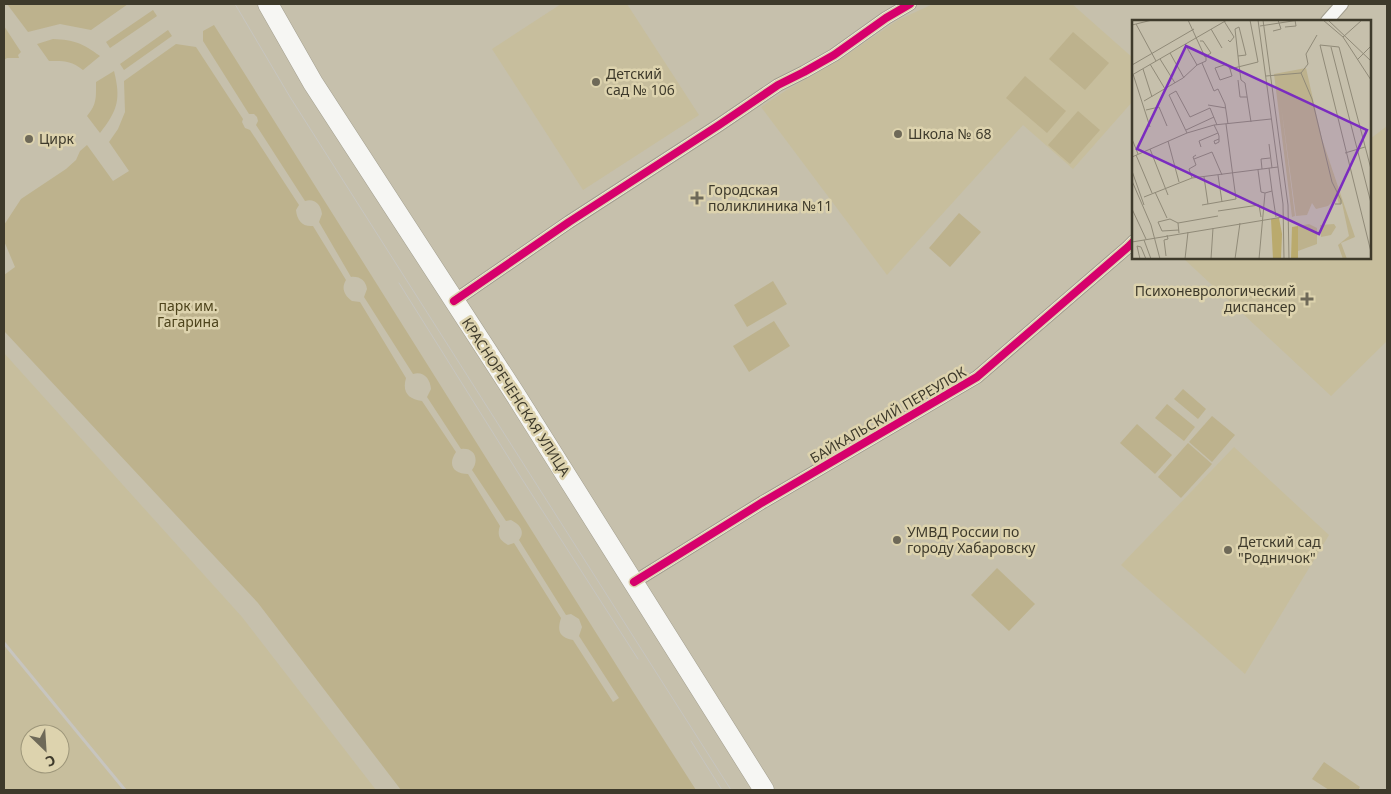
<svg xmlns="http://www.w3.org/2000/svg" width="1391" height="794" font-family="'Noto Sans',sans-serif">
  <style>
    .built { fill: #c7be9d; fill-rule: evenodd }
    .green { fill: #bdb28d }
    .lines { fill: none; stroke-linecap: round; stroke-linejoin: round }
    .minor-casing { stroke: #a29e8e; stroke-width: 14 }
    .primary-casing { stroke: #a29e8e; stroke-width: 21 }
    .minor { stroke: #f6f6f3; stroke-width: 12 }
    .primary { stroke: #f6f6f3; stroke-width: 20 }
    .tram { stroke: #c7c5bf; stroke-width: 1 }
    .rail { stroke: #c7c5bf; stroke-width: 3 }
    .cycleway-casing { stroke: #ddd3ae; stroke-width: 11 }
    .cycleway { stroke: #d6006c; stroke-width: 8 }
    .poi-dot { fill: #6e6958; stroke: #ddd3ae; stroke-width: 2 }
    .labels { text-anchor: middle; stroke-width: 5; stroke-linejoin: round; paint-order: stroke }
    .poi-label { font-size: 14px; fill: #3e3a2b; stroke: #ddd3ae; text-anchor: start }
    .park-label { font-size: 14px; fill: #4e441c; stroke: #ddd3ae }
    .street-label { font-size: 14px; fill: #3e3a2b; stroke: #ddd3ae }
    .inset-road { fill: none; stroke: #908a78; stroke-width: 1 }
    .view { fill: #7b2cbf; fill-opacity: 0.15; stroke: #7b2cbf; stroke-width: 2.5 }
    .inset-edge { fill: none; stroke: #3e3a2b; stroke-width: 2.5 }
  </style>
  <rect width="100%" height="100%" fill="#c6c0ac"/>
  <!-- built -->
  <g class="built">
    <polygon points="561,4 627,4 699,115 583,190 492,49"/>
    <polygon points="933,4 1072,4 1133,58 1133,101 1073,169 1023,125 887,275 761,107 785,91 838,61 898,20"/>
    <polygon points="1387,126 1387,341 1331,396 1183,258 1370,258 1370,139"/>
    <path d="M4,353l238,264 134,173h-372zM30,734h30v30h-30z"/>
    <polygon points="1234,447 1329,535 1245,674 1121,565"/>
  </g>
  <!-- green -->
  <g class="green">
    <polygon points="7,4 128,4 91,30 60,24 28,32"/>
    <polygon points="153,10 157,16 110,48 106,42"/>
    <path d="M214,25l418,665 64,100h-295l-143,-187 -254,-272v-56l11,-8 -11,-26v-16l17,-26 45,-30 10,-9 4,-9 7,-6 26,36 16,-10 -20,-29 9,-13 7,-17 -1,-31 52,-37 20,3 47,72 -1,3 3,6 5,2 49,75 -3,5c1,10 6,17 17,16l33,54c-5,8 -2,15 6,21l8,1 46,76c-4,14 2,21 16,23l34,51c-9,13 -2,22 12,22l32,52c-3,9 -1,14 8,19l6,-2 47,75c-4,13 -2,19 12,22l40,62 6,-4 -40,-62 3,-9 -3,-8 -8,-5 -5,1 -47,-75c7,-9 0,-16 -8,-20l-5,1 -34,-51c8,-11 2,-23 -11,-21l-34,-52 4,-8c-1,-10 -7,-18 -18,-15l-49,-77 3,-8c-1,-8 -7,-13 -16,-12l-32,-55 3,-8c-1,-10 -8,-16 -17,-13l-49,-76 2,-4 -1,-4 -3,-3h-5l-46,-73v-10z"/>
    <polygon points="4,26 21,52 18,55 19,58 7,58 4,60"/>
    <polygon points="168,30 172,36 124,70 120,64"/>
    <polygon points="1073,32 1109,63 1085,90 1049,59"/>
    <path d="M53,39c22,1 29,4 47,17l-17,14c-13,-10 -19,-9 -34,-9l-12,-17z"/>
    <path d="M114,71c7,28 4,39 -14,62l-13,-17c10,-12 9,-18 9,-34z"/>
    <polygon points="1025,76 1066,111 1047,133 1006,98"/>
    <polygon points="1078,111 1100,130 1070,164 1048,145"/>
    <polygon points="959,213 981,232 950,267 929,248"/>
    <polygon points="773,281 787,304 747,327 734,305"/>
    <polygon points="774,321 790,346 749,372 733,346"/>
    <polygon points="1183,389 1206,409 1198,419 1174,399"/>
    <polygon points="1167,404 1195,427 1184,441 1155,418"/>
    <polygon points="1212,416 1235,435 1212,462 1189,442"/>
    <polygon points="1137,424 1172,455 1155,474 1120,443"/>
    <polygon points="1188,443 1212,464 1181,498 1158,477"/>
    <polygon points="997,568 1035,604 1009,631 971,595"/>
    <polygon points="1324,762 1360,787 1358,790 1329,790 1312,779"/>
  </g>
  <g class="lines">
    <defs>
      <g id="minor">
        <polyline points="1327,21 1342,4"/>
        <polyline points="454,301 569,222 719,125 778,85 804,72 834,55 886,18 910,4"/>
        <polyline points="634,582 763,502 977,377 1128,247 1134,241"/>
      </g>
      <polyline id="primary" points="268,4 313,83 515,394 764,790"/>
    </defs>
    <!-- minor casing -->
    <use href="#minor" class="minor-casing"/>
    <!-- primary casing -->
    <use href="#primary" class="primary-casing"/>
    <!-- minor -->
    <use href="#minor" class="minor"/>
    <!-- primary -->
    <use href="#primary" class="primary"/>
    <!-- tram -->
    <g class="tram">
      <polyline points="235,4 290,97 731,790"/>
      <polyline points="399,283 522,479 638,659"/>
      <polyline points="691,741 722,790"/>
    </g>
    <!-- rail -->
    <polyline class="rail" points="4,643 125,790"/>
    <defs>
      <g id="cycleway">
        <polyline points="454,301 569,222 719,125 778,85 804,72 834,55 886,18 910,4"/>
        <polyline points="634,582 763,502 977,377 1128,247 1134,241"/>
      </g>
    </defs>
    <!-- cycleway casing -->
    <use href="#cycleway" class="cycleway-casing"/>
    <!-- cycleway -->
    <use href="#cycleway" class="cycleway"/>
  </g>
  <!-- markers -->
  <g class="poi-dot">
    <circle cx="596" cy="82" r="5"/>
    <circle cx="898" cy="134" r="5"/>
    <circle cx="29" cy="139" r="5"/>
    <path d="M694.5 190.5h5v5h5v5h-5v5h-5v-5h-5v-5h5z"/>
    <path d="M1304.5 291.5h5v5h5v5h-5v5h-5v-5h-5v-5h5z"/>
    <circle cx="897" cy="540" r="5"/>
    <circle cx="1228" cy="550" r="5"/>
  </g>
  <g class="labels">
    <!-- poi labels -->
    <g class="poi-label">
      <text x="606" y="79">Детский<tspan x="606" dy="16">сад № 106</tspan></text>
      <text x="908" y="139">Школа № 68</text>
      <text x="39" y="144">Цирк</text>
      <text x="708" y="195">Городская<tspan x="708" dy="16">поликлиника №11</tspan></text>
      <text x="1296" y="296" text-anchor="end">Психоневрологический<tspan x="1296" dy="16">диспансер</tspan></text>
      <text x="907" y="537">УМВД России по<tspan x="907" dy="16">городу Хабаровску</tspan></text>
      <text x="1238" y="547">Детский сад<tspan x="1238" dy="16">"Родничок"</tspan></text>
    </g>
    <!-- park labels -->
    <g class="park-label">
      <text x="188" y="311">парк им.<tspan x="188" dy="16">Гагарина</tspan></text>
    </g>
    <!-- street labels -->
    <g class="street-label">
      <text transform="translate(516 397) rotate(57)" y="5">КРАСНОРЕЧЕНСКАЯ УЛИЦА</text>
      <text transform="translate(888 415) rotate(-30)" y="5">БАЙКАЛЬСКИЙ ПЕРЕУЛОК</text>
    </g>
  </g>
  <!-- overview -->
  <g transform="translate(1132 20)">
    <rect width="239" height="239" fill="#c6c0ac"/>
    <path d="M174,48l16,71 33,98 -14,6 6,16h-4l-5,-14 11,-9 -7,-33 -3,1 -2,-7 -9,9 -12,3 -4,-6 -5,12 -11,1 -15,-111 14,111 -3,1 -18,-143zM177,204l8,4v16l-19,7v-25zM202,204l2,3 -5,8 -10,2 -1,-12z" fill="#bdb28d"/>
    <path d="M147,198l3,16 -1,25h-8l-2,-40zM166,206v33h-7l1,-32z" fill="#baaa6d"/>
    <path class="inset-road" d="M56,0l17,37 6,-4 -8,-12h-3M126,0l25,184 1,55M131,0l25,185 1,54M191,0l20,17 28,43M196,0l43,41M92,1l10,16 -4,5 -2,-2M4,4l20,37M0,5l20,-5M128,6l39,-6M153,7l11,-1 -1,-6M79,9l11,19M141,11l8,-2 -3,-9M211,17l19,-17M53,24l12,21M199,27l40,156M38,33l14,25M106,36l8,-1 -7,-28 -4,2 4,36 2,15 4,3 6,39M28,39l15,24M225,40l14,-14M70,43l12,28 4,-2 7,15 3,20M18,44l15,25M0,45l62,-36M11,49l9,28M98,49l2,7 -12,4 -5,-12 12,-4 3,5 28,-7 -8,-42M169,53l11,26 20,83 9,18v4h-6M169,53l7,-9 -2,-10 11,-19M1,54l17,53M0,55l95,-55M134,56l35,-3M106,60l2,17h7M12,81l39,-23 14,-13 9,-4v-5M76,85l18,3M14,90l13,-3 8,19M54,110l28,-13M55,113l-18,-38 7,-4 14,26 20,-9 7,17M86,113l1,3v6l-4,2 -1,-3 5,-2M0,119l6,15M36,121l11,41M137,124l3,24M69,127l-2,-6 19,-8 -4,-8M18,129l18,46M213,133l20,-6M4,135l16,38M0,137l55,-24 27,-8 57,-6M62,139l18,-7 10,23M130,149l-1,-10 9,-1M239,149l-32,-122 -19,-2 51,207M126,150l3,22 4,1M0,151l12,34M86,155l4,27M72,157l4,27M60,158l-3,-9 7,-4 -3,-8 3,-2M0,161l19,44 9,34M140,171l4,26M23,172l12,26M12,177l48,-19 86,-11M70,185l34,-6 -10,-75M0,189l14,30M86,191l41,-6 2,12M46,203l-8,-4 -12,3 4,9 17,-1M47,213l-1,-10 40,-7M12,220l7,19M0,222l151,-25M34,236l-2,-16 4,-1 -1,-4M8,239l-3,-13 4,1 5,12M53,239l3,-27M79,239l2,-31M103,239l5,-36M127,239l6,-66 7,-2 -3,-23"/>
    <path class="view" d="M54,26l181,84 -48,104 -182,-85z"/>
    <rect width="239" height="239" class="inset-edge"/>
  </g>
  <!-- border -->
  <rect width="1391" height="794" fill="none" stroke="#3e3a2b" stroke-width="10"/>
  <!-- north arrow -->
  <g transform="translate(45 749) rotate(155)"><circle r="24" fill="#ddd3ae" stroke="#9d967a"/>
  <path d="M0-4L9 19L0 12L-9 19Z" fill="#6e6958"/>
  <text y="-8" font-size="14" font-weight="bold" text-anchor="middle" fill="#3e3a2b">С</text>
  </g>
</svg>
